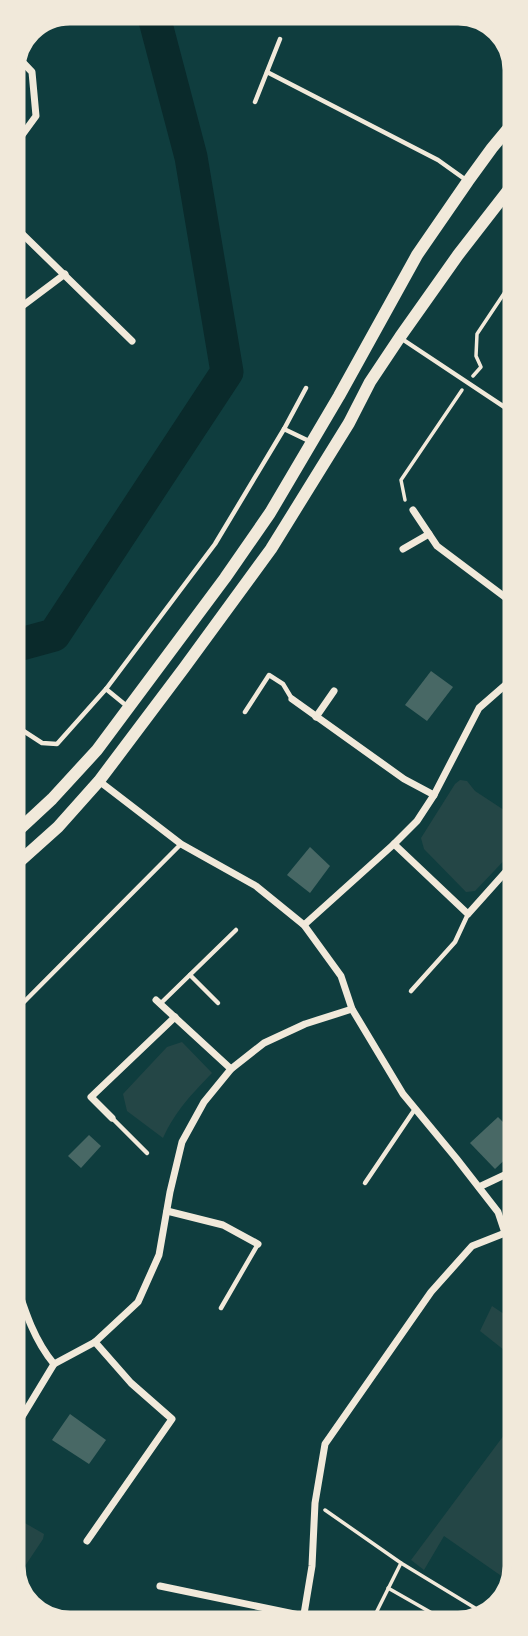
<svg xmlns="http://www.w3.org/2000/svg" width="528" height="1636" font-family="Jost,sans-serif">
  <style>
    .green { fill: #244646 }
    .lines { fill: none; stroke-linecap: round; stroke-linejoin: round }
    .river { stroke: #0a2a2b; stroke-width: 33 }
    .building { fill: #486865 }
    .path { stroke: #f1e9da; stroke-width: 3.5 }
    .service { stroke: #f1e9da; stroke-width: 4.5 }
    .minor { stroke: #f1e9da; stroke-width: 7 }
    .primary { stroke: #f1e9da; stroke-width: 12 }
    .rim { fill: none; stroke: #f1e9da; stroke-width: 9 }
  </style>
  <rect width="100%" height="100%" fill="#0f3d3e"/>
  <!-- green -->
  <g class="green">
    <polygon points="460,780 467,781 475,791 513,816 503,829 514,839 515,849 475,891 466,892 424,849 421,838 455,784"/>
    <path d="M182,1042l30,31c-21,22 -36,37 -49,65l-36,-27 -4,-17 44,-47z"/>
    <polygon points="492,1306 519,1324 519,1362 480,1331"/>
    <polygon points="519,1415 519,1567 513,1584 444,1536 424,1570 411,1560"/>
    <polygon points="11,1515 44,1534 43,1539 15,1581 16,1590 11,1582"/>
  </g>
  <g class="lines">
    <!-- river -->
    <polyline class="river" points="10,647 54,635 227,372 191,157 152,9"/>
  </g>
  <!-- building -->
  <g class="building">
    <polygon points="431,671 453,687 427,721 405,705"/>
    <polygon points="310,847 330,866 310,893 287,875"/>
    <polygon points="498,1117 519,1138 519,1146 495,1169 470,1143"/>
    <polygon points="89,1135 101,1146 81,1168 68,1156"/>
    <polygon points="70,1414 106,1440 89,1464 52,1440"/>
  </g>
  <g class="lines">
    <!-- path -->
    <g class="path">
      <polyline points="473,376 481,367 476,356 477,334 513,280 518,271"/>
      <polyline points="405,500 401,480 462,390"/>
      <polyline points="325,1510 401,1563 374,1617 373,1626"/>
      <polyline points="401,1563 480,1611 473,1625"/>
      <polyline points="388,1588 453,1625"/>
      <polyline points="237,1626 245,1615"/>
    </g>
    <!-- service -->
    <g class="service">
      <polyline points="267,72 438,160 466,180"/>
      <polyline points="255,102 280,39"/>
      <polyline points="402,339 518,416"/>
      <polyline points="284,429 309,441"/>
      <polyline points="106,689 128,707"/>
      <polyline points="245,712 269,675 283,684 292,699"/>
      <polyline points="19,728 42,743 57,744 106,689 215,544 284,429 306,388"/>
      <polyline points="190,975 218,1003"/>
      <polyline points="411,991 455,942 468,914"/>
      <polyline points="160,1004 236,930"/>
      <polyline points="10,1016 181,844"/>
      <polyline points="112,1118 147,1153"/>
      <polyline points="365,1183 415,1109"/>
      <polyline points="221,1308 258,1244"/>
    </g>
    <!-- minor -->
    <g class="minor">
      <polyline points="470,11 507,38"/>
      <polyline points="9,153 36,116 32,72 15,54"/>
      <polyline points="9,221 132,341"/>
      <polyline points="9,316 65,274"/>
      <polyline points="413,510 437,546 518,607"/>
      <polyline points="403,549 429,534"/>
      <polyline points="292,699 404,779 434,795"/>
      <polyline points="316,717 334,691"/>
      <polyline points="99,781 181,844 256,886 304,925 341,976 352,1009 403,1094 456,1158 498,1212 505,1233 519,1251"/>
      <polyline points="394,844 468,914 518,858"/>
      <polyline points="304,925 394,844 417,821 434,795 479,708 518,674"/>
      <polyline points="156,1000 231,1069"/>
      <polyline points="112,1118 91,1097 175,1017"/>
      <polyline points="479,1187 519,1168"/>
      <polyline points="167,1211 223,1225 258,1244"/>
      <path d="M10,1265c12,35 20,70 44,99"/>
      <polyline points="11,1435 54,1364 95,1342 138,1302 159,1255 170,1192 182,1142 204,1102 231,1069 264,1043 305,1024 352,1009"/>
      <polyline points="87,1541 172,1419 131,1383 95,1342"/>
      <polyline points="160,1586 304,1616"/>
      <polyline points="302,1626 312,1566 315,1503 325,1444 431,1292 472,1246 505,1233"/>
    </g>
    <!-- primary -->
    <g class="primary">
      <polyline points="10,838 52,799 97,750 225,578 270,513 339,396 417,255 468,181 492,148 517,118"/>
      <polyline points="10,870 58,827 99,781 184,668 271,549 349,423 370,382 400,337 458,255 517,179"/>
    </g>
  </g>
  <!-- crop -->
  <path d="M0 0H528V1636H0ZM70 21H458A49 49 0 0 1 507 70V1566A49 49 0 0 1 458 1615H70A49 49 0 0 1 21 1566V70A49 49 0 0 1 70 21Z" fill="#f1e9da" fill-rule="evenodd"/>
  <path class="rim" d="M70 21H458A49 49 0 0 1 507 70V1566A49 49 0 0 1 458 1615H70A49 49 0 0 1 21 1566V70A49 49 0 0 1 70 21Z"/>
</svg>
